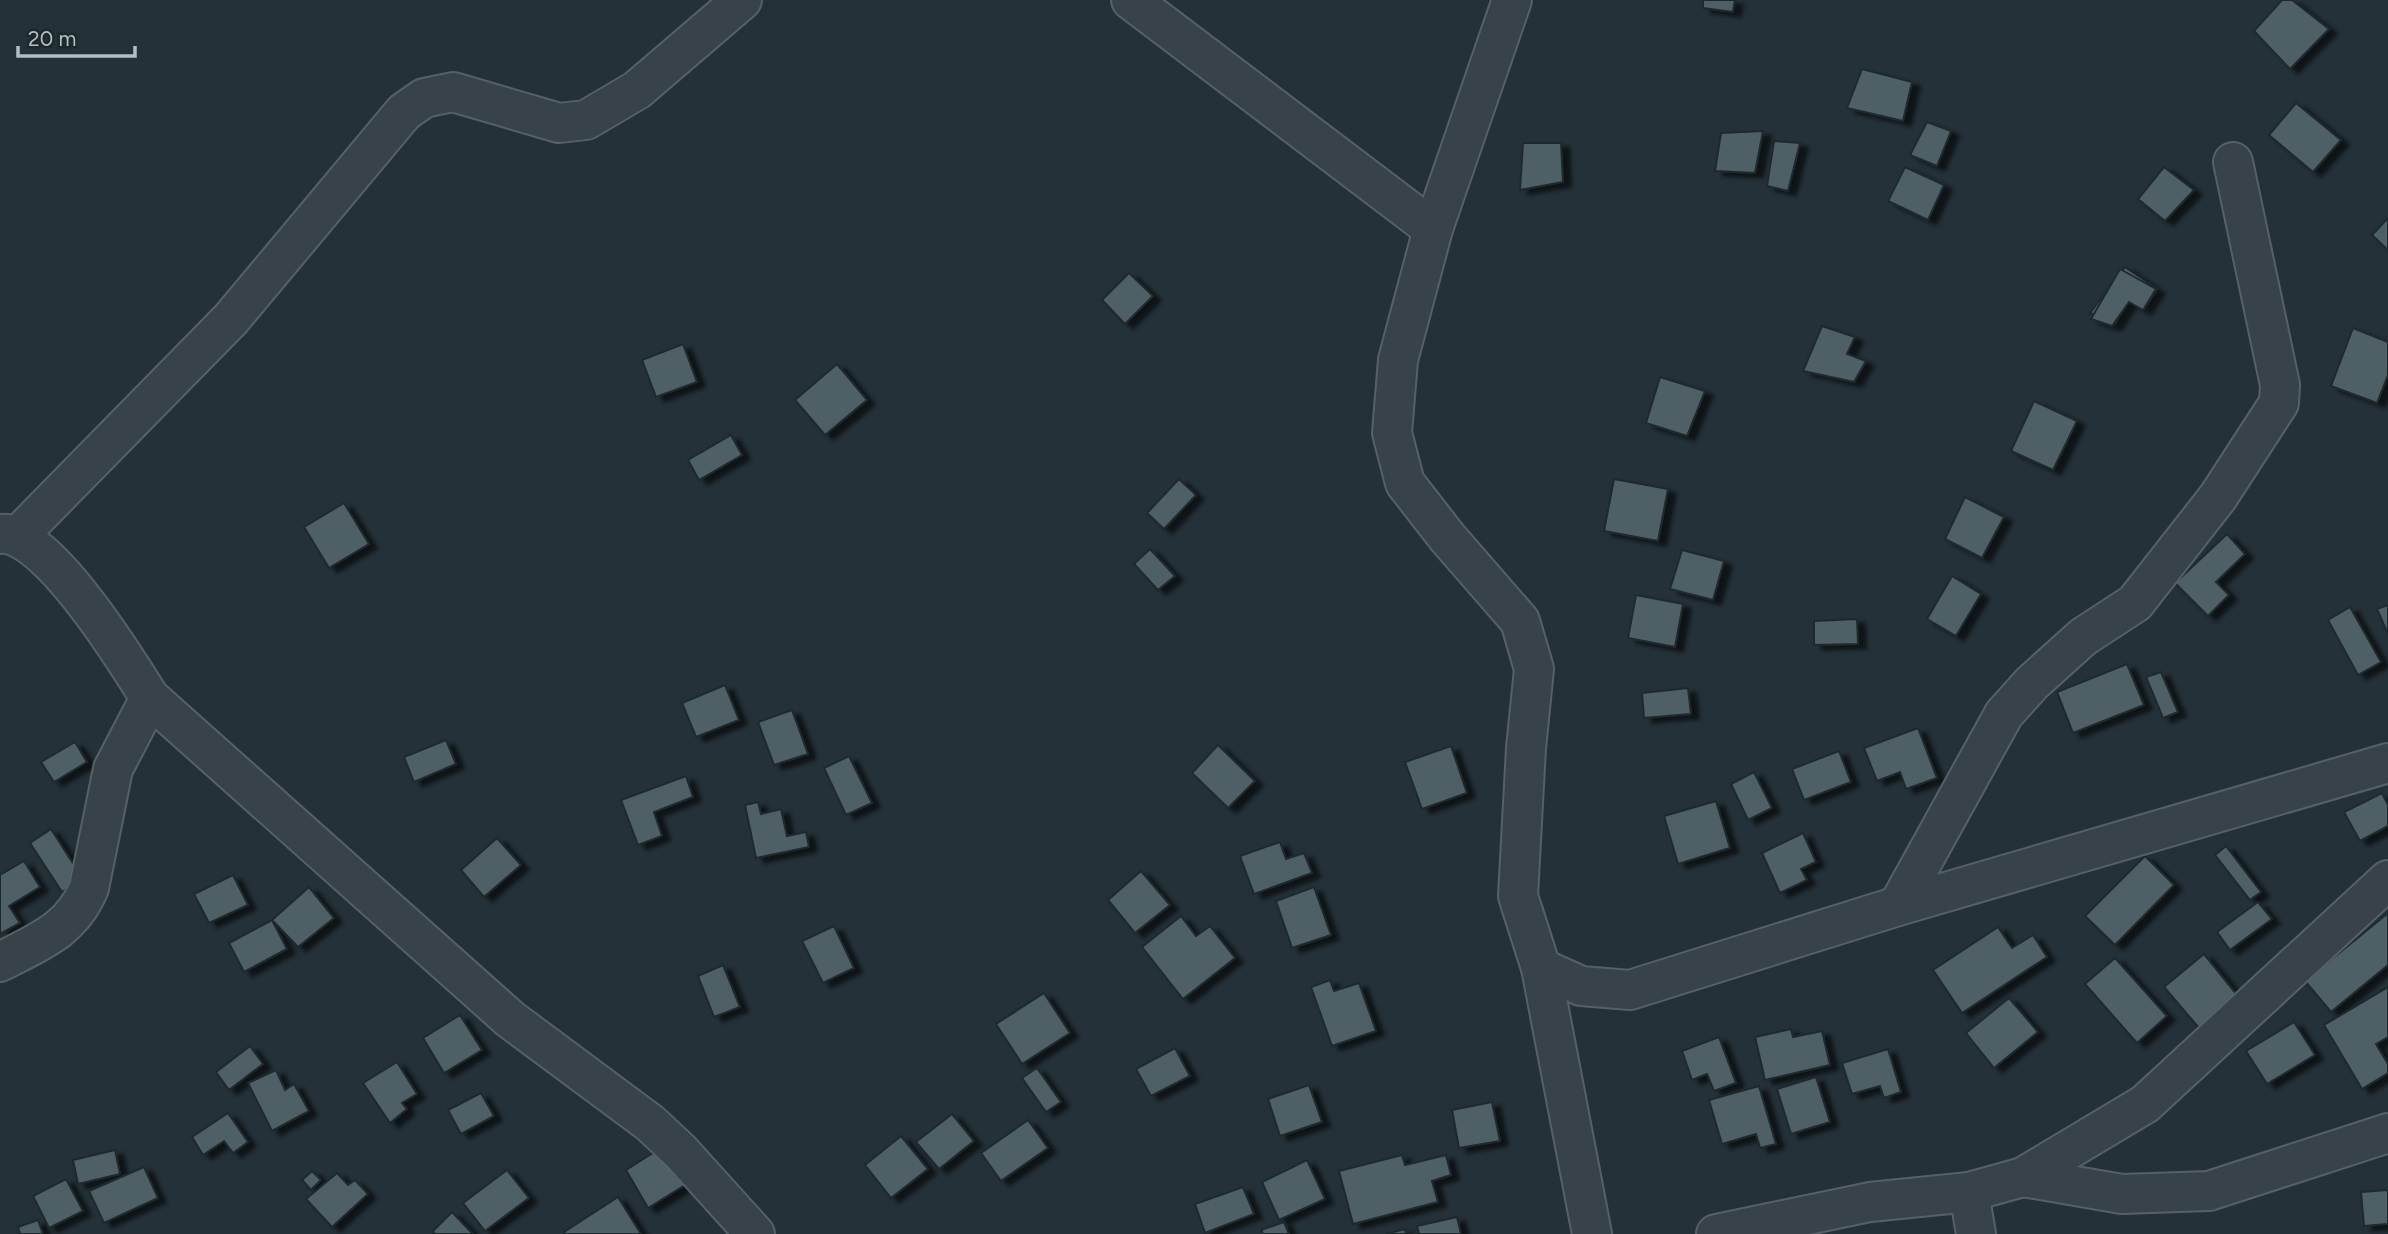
<svg xmlns="http://www.w3.org/2000/svg" width="2388" height="1234" font-family="Figtree,sans-serif">
  <style>
    .building { fill: #4f5f66; stroke: #1f2a2f; stroke-width: 2; filter: url(#shadow) }
    .lines { fill: none; stroke-linecap: round; stroke-linejoin: round }
    .minor-casing { stroke: #556166; stroke-width: 42 }
    .minor { stroke: #374348; stroke-width: 38 }
  </style>
  <defs>
    <filter id="shadow"><feDropShadow dx="8" dy="4.5" stdDeviation="2" flood-color="#0009"/></filter>
  </defs>
  <rect width="100%" height="100%" fill="#243138"/>
  <!-- building -->
  <g class="building">
    <polygon points="1703,0 1735,0 1733,12 1703,8"/>
    <polygon points="2282,0 2292,0 2329,29 2290,69 2254,31"/>
    <polygon points="1862,69 1912,82 1903,121 1847,108"/>
    <polygon points="2296,103 2341,140 2313,172 2269,135"/>
    <polygon points="1927,122 1951,131 1937,166 1910,155"/>
    <polygon points="1763,131 1755,173 1715,171 1721,133"/>
    <polygon points="1774,141 1800,143 1788,191 1767,186"/>
    <polygon points="1523,143 1561,143 1563,182 1520,190"/>
    <polygon points="1905,167 1944,185 1928,220 1888,201"/>
    <polygon points="2164,167 2194,190 2165,221 2138,199"/>
    <polygon points="2388,218 2388,250 2372,235"/>
    <polygon points="2125,267 2157,289 2144,309 2128,299 2115,324 2090,313"/>
    <polygon points="2120,269 2156,289 2143,310 2129,302 2112,326 2091,319"/>
    <polygon points="1129,273 1153,296 1125,324 1102,300"/>
    <polygon points="1822,326 1855,337 1847,354 1866,361 1854,382 1803,371"/>
    <polygon points="2353,328 2388,342 2388,375 2377,403 2331,386"/>
    <polygon points="683,344 697,382 656,397 642,360"/>
    <polygon points="837,364 867,400 825,435 795,400"/>
    <polygon points="1660,377 1705,391 1687,436 1646,423"/>
    <polygon points="2034,401 2077,421 2053,470 2011,451"/>
    <polygon points="731,435 742,455 699,480 688,460"/>
    <polygon points="1179,479 1196,495 1164,529 1147,513"/>
    <polygon points="1614,479 1668,489 1658,541 1604,531"/>
    <polygon points="1965,497 2004,517 1982,558 1945,539"/>
    <polygon points="344,503 369,544 329,568 304,527"/>
    <polygon points="2227,534 2245,554 2216,582 2229,595 2208,616 2175,583"/>
    <polygon points="1150,549 1175,576 1158,590 1134,564"/>
    <polygon points="1682,550 1724,561 1713,600 1670,589"/>
    <polygon points="1952,576 1981,594 1956,636 1927,619"/>
    <polygon points="1636,595 1683,604 1675,647 1628,638"/>
    <polygon points="2388,605 2388,634 2377,609"/>
    <polygon points="2350,607 2381,662 2358,675 2328,620"/>
    <polygon points="1857,619 1858,644 1814,645 1814,621"/>
    <polygon points="2127,664 2144,705 2073,733 2057,692"/>
    <polygon points="2161,672 2178,712 2163,718 2146,677"/>
    <polygon points="725,685 739,720 696,737 682,703"/>
    <polygon points="1688,688 1691,714 1644,718 1642,693"/>
    <polygon points="792,710 808,754 774,765 758,722"/>
    <polygon points="1918,728 1937,778 1906,789 1900,772 1877,781 1864,748"/>
    <polygon points="446,740 456,764 414,782 404,757"/>
    <polygon points="75,742 87,762 54,782 41,762"/>
    <polygon points="1218,745 1255,781 1228,808 1192,773"/>
    <polygon points="1451,746 1467,793 1422,809 1405,762"/>
    <polygon points="1839,751 1851,782 1804,800 1792,769"/>
    <polygon points="849,756 872,803 846,815 824,768"/>
    <polygon points="1754,772 1772,808 1748,820 1731,784"/>
    <polygon points="686,776 693,797 654,812 662,836 638,845 621,800"/>
    <polygon points="2382,793 2388,805 2388,826 2360,841 2344,812"/>
    <polygon points="1716,801 1730,848 1678,864 1664,816"/>
    <polygon points="758,802 761,814 781,809 787,836 806,832 809,847 756,858 745,805"/>
    <polygon points="51,829 83,879 62,892 30,843"/>
    <polygon points="1803,833 1816,862 1801,869 1807,880 1780,893 1762,853"/>
    <polygon points="497,838 521,865 484,897 461,870"/>
    <polygon points="1280,842 1286,859 1304,853 1312,873 1254,894 1240,856"/>
    <polygon points="2226,846 2261,892 2250,900 2215,855"/>
    <polygon points="2145,856 2174,885 2115,945 2085,916"/>
    <polygon points="24,861 40,887 9,906 20,923 0,934 0,875"/>
    <polygon points="1141,871 1170,905 1135,933 1108,900"/>
    <polygon points="233,875 248,905 209,923 194,894"/>
    <polygon points="309,887 334,918 298,947 272,920"/>
    <polygon points="1314,887 1331,935 1292,948 1276,901"/>
    <polygon points="2258,902 2272,919 2230,950 2217,932"/>
    <polygon points="2388,913 2388,965 2331,1012 2305,981"/>
    <polygon points="1181,916 1196,936 1210,926 1235,958 1183,999 1142,947"/>
    <polygon points="272,920 287,949 244,972 229,943"/>
    <polygon points="834,926 854,968 823,983 802,941"/>
    <polygon points="1998,927 2012,948 2033,935 2047,957 1962,1013 1933,970"/>
    <polygon points="2204,954 2238,996 2199,1028 2164,987"/>
    <polygon points="2115,958 2167,1016 2137,1043 2085,984"/>
    <polygon points="723,965 740,1007 714,1017 698,976"/>
    <polygon points="1330,980 1334,991 1359,983 1376,1031 1332,1046 1311,987"/>
    <polygon points="2388,987 2388,1037 2376,1044 2388,1064 2388,1073 2362,1089 2324,1025"/>
    <polygon points="1044,993 1070,1033 1022,1064 996,1024"/>
    <polygon points="2009,998 2038,1032 1994,1068 1966,1033"/>
    <polygon points="460,1015 482,1050 444,1073 423,1038"/>
    <polygon points="2294,1022 2315,1055 2267,1084 2246,1051"/>
    <polygon points="1791,1029 1793,1037 1822,1031 1830,1065 1765,1080 1755,1037"/>
    <polygon points="1719,1037 1736,1083 1714,1091 1707,1074 1692,1080 1682,1051"/>
    <polygon points="250,1046 263,1064 229,1090 216,1072"/>
    <polygon points="1175,1048 1190,1076 1151,1096 1136,1069"/>
    <polygon points="1888,1049 1901,1092 1884,1098 1880,1086 1852,1094 1842,1063"/>
    <polygon points="397,1062 417,1094 402,1103 407,1109 390,1123 363,1083"/>
    <polygon points="1037,1068 1061,1102 1046,1112 1022,1078"/>
    <polygon points="276,1070 285,1090 294,1084 309,1111 272,1131 248,1083"/>
    <polygon points="1816,1077 1830,1122 1791,1134 1777,1089"/>
    <polygon points="1309,1085 1322,1122 1280,1136 1268,1099"/>
    <polygon points="1759,1086 1776,1144 1760,1148 1756,1134 1722,1144 1709,1100"/>
    <polygon points="481,1093 494,1116 461,1134 448,1110"/>
    <polygon points="1492,1102 1500,1141 1459,1148 1452,1110"/>
    <polygon points="228,1113 248,1142 233,1153 224,1141 203,1155 192,1137"/>
    <polygon points="952,1114 974,1141 939,1169 916,1142"/>
    <polygon points="1028,1120 1048,1148 1001,1181 981,1153"/>
    <polygon points="901,1136 928,1169 891,1198 865,1165"/>
    <polygon points="675,1139 698,1177 648,1208 626,1170"/>
    <polygon points="115,1150 120,1174 78,1184 73,1160"/>
    <polygon points="1402,1155 1405,1165 1446,1155 1451,1175 1432,1181 1438,1202 1353,1224 1339,1171"/>
    <polygon points="1307,1160 1325,1199 1279,1220 1262,1182"/>
    <polygon points="144,1167 158,1198 104,1223 89,1191"/>
    <polygon points="507,1170 529,1198 485,1231 463,1203"/>
    <polygon points="312,1171 321,1180 311,1190 302,1180"/>
    <polygon points="337,1173 348,1185 355,1180 368,1194 332,1227 306,1199"/>
    <polygon points="66,1179 83,1211 49,1228 33,1196"/>
    <polygon points="1243,1187 1254,1214 1205,1233 1195,1204"/>
    <polygon points="2388,1190 2388,1224 2364,1226 2361,1192"/>
    <polygon points="618,1197 641,1234 565,1234 564,1232"/>
    <polygon points="452,1212 473,1234 435,1234 433,1231"/>
    <polygon points="1457,1217 1461,1234 1419,1234 1417,1226"/>
    <polygon points="38,1220 43,1234 20,1234 18,1227"/>
    <polygon points="1284,1222 1289,1234 1263,1234 1261,1230"/>
    <polygon points="1405,1229 1406,1234 1386,1234"/>
  </g>
  <g class="lines">
    <defs>
      <g id="minor">
        <polyline points="1131,0 1433,229"/>
        <polyline points="1512,0 1433,229 1398,360 1392,433 1405,483 1447,537 1520,621 1534,669 1526,748 1518,896 1541,968 1592,1234"/>
        <path d="M0,534c45,-6 127,127 150,164l360,321 140,104 30,28 75,83"/>
        <polyline points="18,536 231,319 404,112 424,98 453,92 559,123 586,120 637,90 742,0"/>
        <polyline points="1898,906 2004,714 2032,683 2083,637 2135,603 2218,497 2279,403 2280,385 2233,162"/>
        <path d="M0,962c38,-20 71,-31 89,-74l24,-119 37,-71"/>
        <polyline points="1541,968 1581,986 1630,990 1898,906 2388,763"/>
        <polyline points="2023,1177 2122,1194 2209,1191 2388,1133"/>
        <polyline points="1969,1192 1976,1234"/>
        <polyline points="1716,1234 1870,1202 1969,1192 2023,1177 2145,1104 2388,880"/>
      </g>
    </defs>
    <!-- minor casing -->
    <use href="#minor" class="minor-casing"/>
    <!-- minor -->
    <use href="#minor" class="minor"/>
  </g>
  <!-- scale -->
  <path d="M18 46v10h117v-10" fill="none" stroke="#b2bec4" stroke-width="3.5"/>
  <text x="28" y="46" font-size="21" fill="#b2bec4" stroke="#1d282d" stroke-width="5" paint-order="stroke">20 m</text>
</svg>
